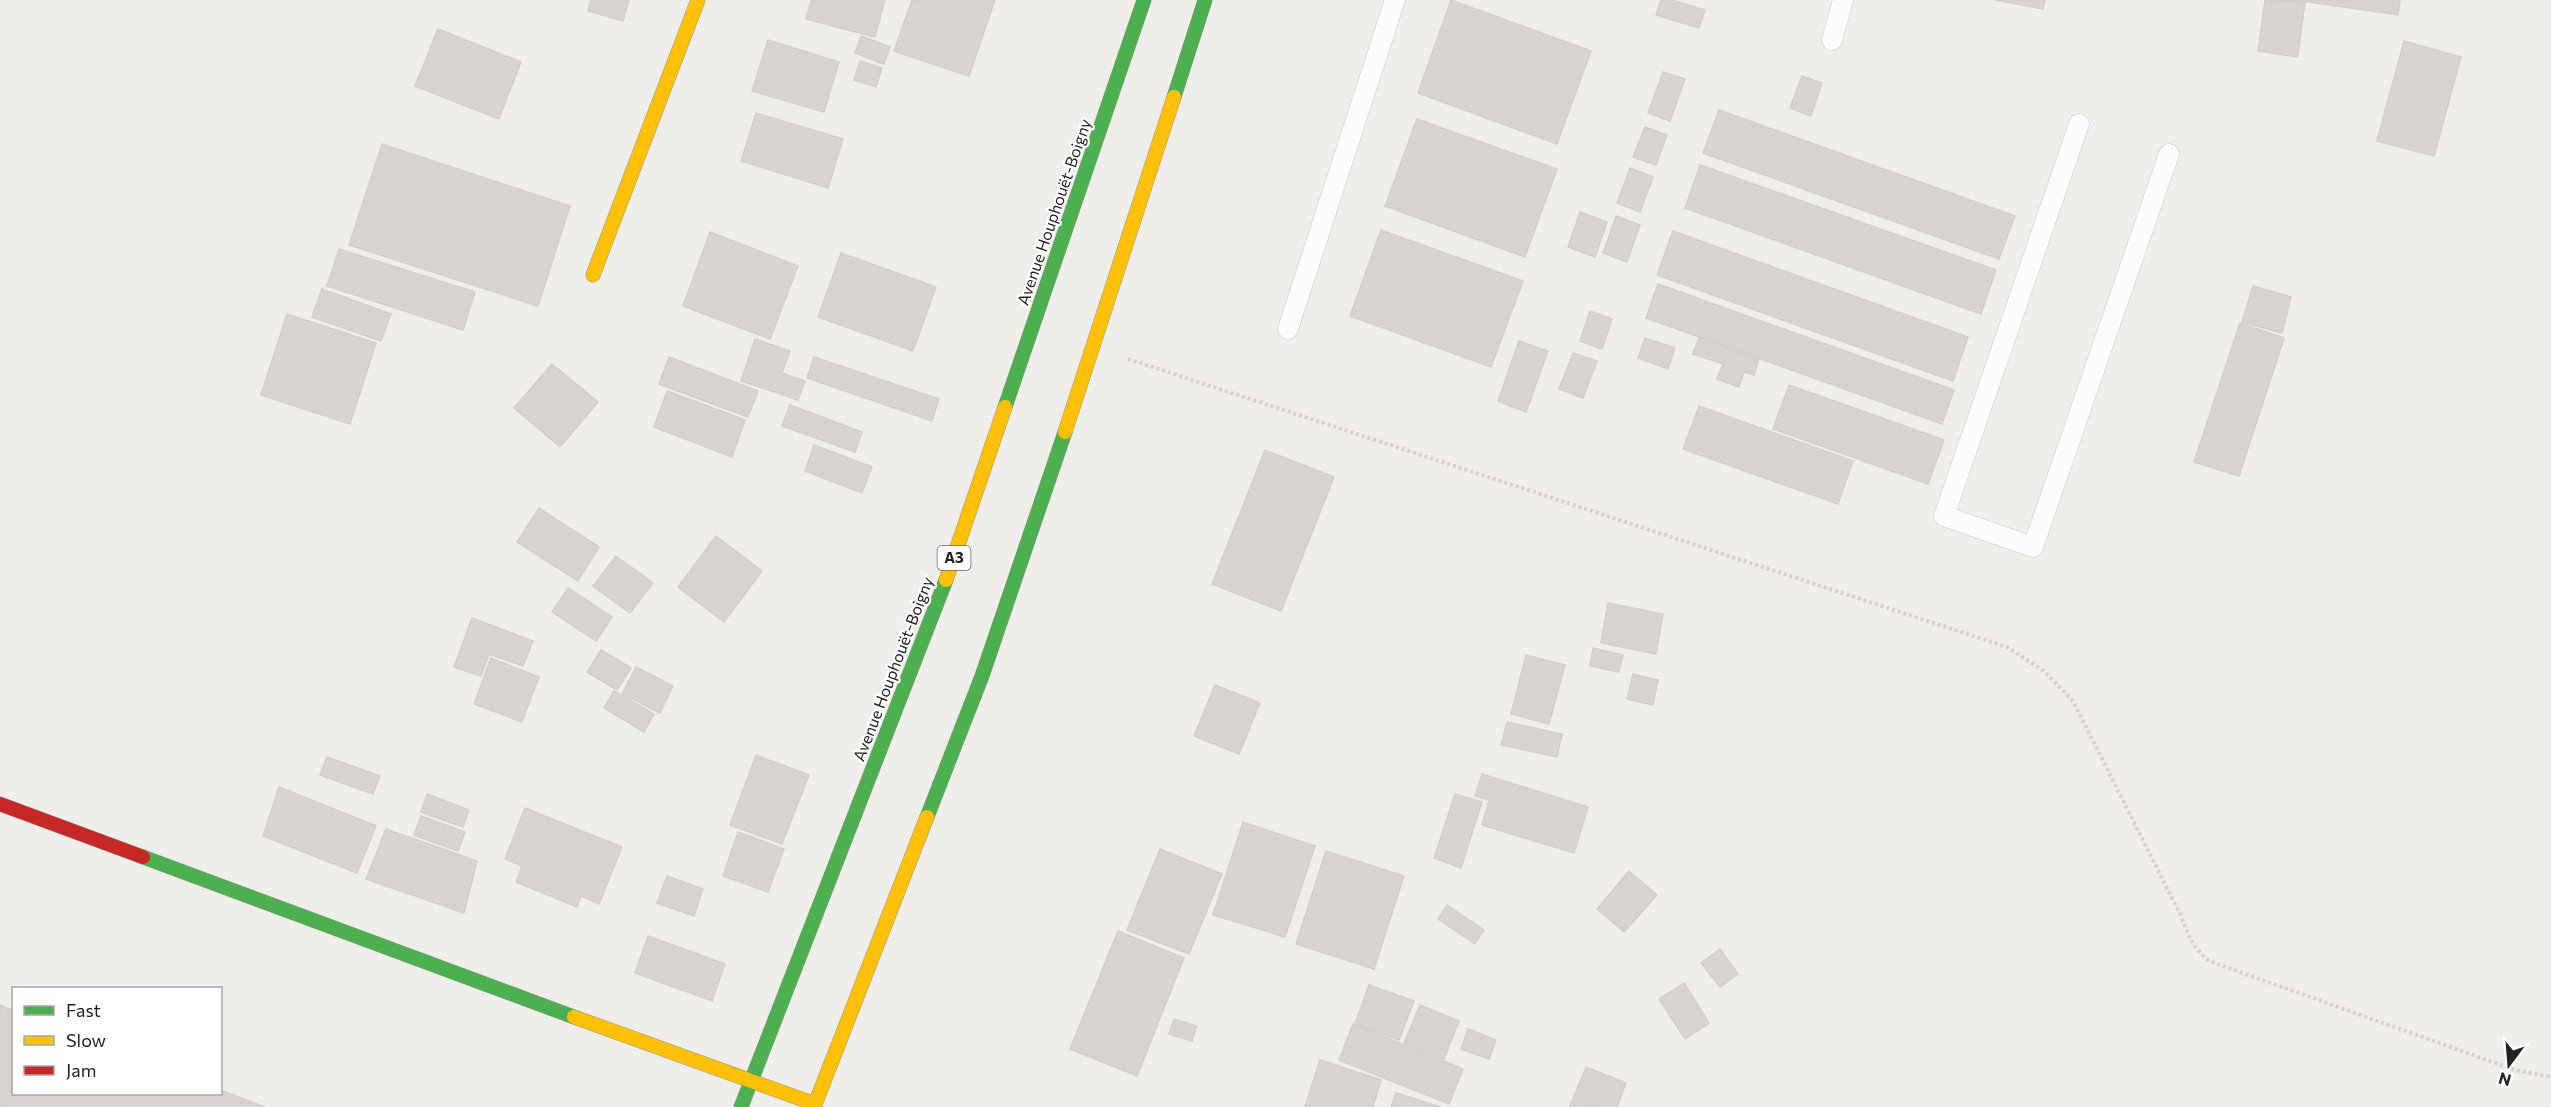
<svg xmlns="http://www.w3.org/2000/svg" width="2551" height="1107" font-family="Commissioner,sans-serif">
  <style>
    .building { fill: #d7d4d2; stroke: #d3d0cc; stroke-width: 1.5 }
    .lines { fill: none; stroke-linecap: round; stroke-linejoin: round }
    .lane-casing { stroke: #c9c8c7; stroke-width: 21 }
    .fast-casing { stroke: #999a82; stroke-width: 15 }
    .slow-casing { stroke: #999a82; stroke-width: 15 }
    .jam-casing { stroke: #999a82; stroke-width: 15 }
    .path { stroke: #dccecd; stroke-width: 4; stroke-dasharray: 3 3; stroke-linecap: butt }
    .lane { stroke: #fdfcfc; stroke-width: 20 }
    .fast { stroke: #4caf50; stroke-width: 14 }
    .slow { stroke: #ffc107; stroke-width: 14 }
    .jam { stroke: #c62828; stroke-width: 14 }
    .labels { text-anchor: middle; stroke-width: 4.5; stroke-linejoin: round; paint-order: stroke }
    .shield { fill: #fff; stroke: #646464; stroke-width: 1.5 }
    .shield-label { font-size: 15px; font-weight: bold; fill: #222 }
    .street-label { font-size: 16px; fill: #222; stroke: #fff }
  </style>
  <rect width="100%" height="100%" fill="#f0eeeb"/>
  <!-- building -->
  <g class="building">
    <polygon points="591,0 629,0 623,21 588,11"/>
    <polygon points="811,0 885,0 875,37 806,19"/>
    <polygon points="912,0 995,0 969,76 894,51"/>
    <polygon points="1451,0 1591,51 1557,144 1418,93"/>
    <polygon points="1661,0 1672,0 1705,10 1699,28 1656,15"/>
    <polygon points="1995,0 2045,0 2043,9"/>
    <polygon points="2265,0 2305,1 2298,57 2258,51"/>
    <polygon points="2295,0 2400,0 2398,15"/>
    <polygon points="438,29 521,62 499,119 415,86"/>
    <polygon points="861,36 890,47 884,64 855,53"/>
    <polygon points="768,40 839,62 824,112 752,91"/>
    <polygon points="2404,41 2461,57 2434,156 2377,141"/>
    <polygon points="860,61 882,68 876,87 854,80"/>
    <polygon points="1663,72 1685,79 1670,121 1648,113"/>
    <polygon points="1802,76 1822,83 1811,116 1790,108"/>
    <polygon points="1719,110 2015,216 1999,259 1703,153"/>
    <polygon points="756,113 843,139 828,188 741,161"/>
    <polygon points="1417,119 1557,169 1525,257 1385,206"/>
    <polygon points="1645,127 1667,135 1656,165 1633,157"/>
    <polygon points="382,144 570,206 538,306 349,245"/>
    <polygon points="1700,165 1996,270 1981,314 1685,208"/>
    <polygon points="1630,168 1653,177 1640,212 1617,203"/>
    <polygon points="1580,212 1607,222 1595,257 1568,247"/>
    <polygon points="1616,216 1640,225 1627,262 1603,253"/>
    <polygon points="1381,230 1523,281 1491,367 1350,316"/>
    <polygon points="1673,231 1968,337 1953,381 1657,275"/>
    <polygon points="710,232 798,266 770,339 683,306"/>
    <polygon points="339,249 475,292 463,330 327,286"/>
    <polygon points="841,253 936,287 913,351 818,317"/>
    <polygon points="1658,284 1954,390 1942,424 1646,318"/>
    <polygon points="2253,286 2291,297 2282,333 2242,322"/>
    <polygon points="322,289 391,314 381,341 312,317"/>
    <polygon points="1590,311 1612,319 1602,349 1580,341"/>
    <polygon points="287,314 376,343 350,424 261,395"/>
    <polygon points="2240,323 2284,338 2239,476 2194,462"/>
    <polygon points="1699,337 1759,359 1754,375 1744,372 1739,387 1717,379 1723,364 1693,354"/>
    <polygon points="1645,338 1675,348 1668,369 1638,358"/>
    <polygon points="755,339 790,351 782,373 805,381 798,400 741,381"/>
    <polygon points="1519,341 1548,351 1526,412 1498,401"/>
    <polygon points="1573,353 1597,361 1583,398 1559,389"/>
    <polygon points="669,357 758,391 748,417 659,384"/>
    <polygon points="814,357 939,399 932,421 807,378"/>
    <polygon points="552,364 598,402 560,447 514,408"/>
    <polygon points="1789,385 1944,440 1928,484 1773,429"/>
    <polygon points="667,391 745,420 732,457 654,427"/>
    <polygon points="790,405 862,432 855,452 782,426"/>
    <polygon points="1699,406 1853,461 1838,504 1683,449"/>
    <polygon points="814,445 872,467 862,493 805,471"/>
    <polygon points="1265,450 1334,477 1281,611 1212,584"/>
    <polygon points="539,508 599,547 578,581 517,542"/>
    <polygon points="716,536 762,571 724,622 678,587"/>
    <polygon points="616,556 653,583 630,613 593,586"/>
    <polygon points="568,588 612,617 596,641 552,612"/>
    <polygon points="1608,603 1663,614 1656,654 1601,643"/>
    <polygon points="472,618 533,641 523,666 489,654 481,676 454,667"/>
    <polygon points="1593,648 1623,655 1619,672 1590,666"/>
    <polygon points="601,650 631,668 617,690 587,672"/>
    <polygon points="1526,655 1565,665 1549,724 1511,714"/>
    <polygon points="491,658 539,677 522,722 474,704"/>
    <polygon points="636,667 673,686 660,713 622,694"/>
    <polygon points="1633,674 1658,680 1653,705 1627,699"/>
    <polygon points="1215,685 1260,703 1239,754 1194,736"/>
    <polygon points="614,691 654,714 644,732 604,708"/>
    <polygon points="1507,722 1562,734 1557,757 1501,745"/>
    <polygon points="756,755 809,775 782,844 730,825"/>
    <polygon points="327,757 380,776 373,794 320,775"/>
    <polygon points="1482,774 1588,807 1574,853 1482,825 1489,800 1475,796"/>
    <polygon points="279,787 376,826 357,873 263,836"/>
    <polygon points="427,794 469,810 463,827 421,812"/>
    <polygon points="1455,794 1482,802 1461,868 1434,858"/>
    <polygon points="525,808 622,847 599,904 581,896 577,907 516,882 522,866 505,859"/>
    <polygon points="421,816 465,832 458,851 414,835"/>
    <polygon points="1243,822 1315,846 1285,937 1213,915"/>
    <polygon points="386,829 477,861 464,913 366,879"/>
    <polygon points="738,832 784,849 768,892 723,876"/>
    <polygon points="1160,849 1222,874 1189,954 1127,930"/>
    <polygon points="1326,851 1404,876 1374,969 1296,944"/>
    <polygon points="1629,871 1657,895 1624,932 1597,909"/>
    <polygon points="667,876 703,889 694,916 657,903"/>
    <polygon points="1447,905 1484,930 1475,944 1438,919"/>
    <polygon points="1118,931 1184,958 1137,1076 1070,1049"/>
    <polygon points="648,936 725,964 712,1001 635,973"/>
    <polygon points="1720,949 1738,974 1720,987 1701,963"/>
    <polygon points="1684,983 1709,1023 1685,1039 1659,999"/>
    <polygon points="1369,985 1414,1001 1399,1040 1355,1024"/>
    <polygon points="0,1005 14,1011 14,1094 220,1094 220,1090 265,1107 0,1107"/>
    <polygon points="1420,1005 1459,1021 1444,1059 1404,1043"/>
    <polygon points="1174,1019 1197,1026 1192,1041 1169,1034"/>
    <polygon points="1353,1024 1463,1069 1449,1104 1339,1060"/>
    <polygon points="1468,1029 1496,1040 1489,1059 1461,1049"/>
    <polygon points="1320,1060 1381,1080 1373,1107 1305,1107"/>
    <polygon points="1586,1067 1626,1083 1617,1107 1570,1106"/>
    <polygon points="1396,1093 1441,1107 1391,1107"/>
  </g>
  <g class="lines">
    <defs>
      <g id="lane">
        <polyline points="1832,40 1843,0"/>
        <polyline points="2079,124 1944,516 2033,547 2169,154"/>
        <polyline points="1288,329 1395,0"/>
      </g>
      <g id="fast">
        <polyline points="1174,97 1205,0"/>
        <polyline points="1005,407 1144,0"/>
        <polyline points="927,817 982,676 1065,432"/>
        <polyline points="143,857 574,1017"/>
        <polyline points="741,1107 946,580"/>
      </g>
      <g id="slow">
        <polyline points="593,275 698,0"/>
        <polyline points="1065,432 1174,97"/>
        <polyline points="946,580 1005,407"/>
        <polyline points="574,1017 815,1104"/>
        <polyline points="814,1107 927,817"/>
      </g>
      <polyline id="jam" points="0,804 143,857"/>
    </defs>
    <!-- lane casing -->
    <use href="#lane" class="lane-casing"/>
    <!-- fast casing -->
    <use href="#fast" class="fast-casing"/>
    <!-- slow casing -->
    <use href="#slow" class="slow-casing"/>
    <!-- jam casing -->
    <use href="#jam" class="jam-casing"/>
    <!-- path -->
    <path class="path" d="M1128,359l879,288 37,24 29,30 108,215c7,20 12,32 28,45l306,109 36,7"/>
    <!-- lane -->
    <use href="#lane" class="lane"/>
    <!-- fast -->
    <use href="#fast" class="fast"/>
    <!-- slow -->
    <use href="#slow" class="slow"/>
    <!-- jam -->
    <use href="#jam" class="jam"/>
  </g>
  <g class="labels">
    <!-- shield labels -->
    <rect class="shield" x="937.5" y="546" width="33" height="24" rx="4.5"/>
    <g class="shield-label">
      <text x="954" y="563">A3</text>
    </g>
    <!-- street labels -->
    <g class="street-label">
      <text transform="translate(1054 212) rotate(-71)" y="6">Avenue Houphouët-Boigny</text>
      <text transform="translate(893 669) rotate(-69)" y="6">Avenue Houphouët-Boigny</text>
    </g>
  </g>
  <!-- legend -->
  <rect x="12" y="987" width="210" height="108" fill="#ffffff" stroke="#a7a7a7" stroke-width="1.5"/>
  <rect x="24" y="1006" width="30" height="9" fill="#4caf50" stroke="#a7a7a7" stroke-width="1.5"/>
  <text x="66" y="1017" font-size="18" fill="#222222">Fast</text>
  <rect x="24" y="1036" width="30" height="9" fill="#ffc107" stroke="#a7a7a7" stroke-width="1.5"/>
  <text x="66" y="1047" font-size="18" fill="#222222">Slow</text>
  <rect x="24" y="1066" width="30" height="9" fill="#c62828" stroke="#a7a7a7" stroke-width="1.5"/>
  <text x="66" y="1077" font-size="18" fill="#222222">Jam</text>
  <!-- north arrow -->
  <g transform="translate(2509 1065) rotate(196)" stroke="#ffffff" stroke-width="4.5" paint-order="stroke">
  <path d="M0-4.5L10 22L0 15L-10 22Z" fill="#222222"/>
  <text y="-9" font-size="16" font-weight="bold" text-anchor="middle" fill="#222222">N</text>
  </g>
</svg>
